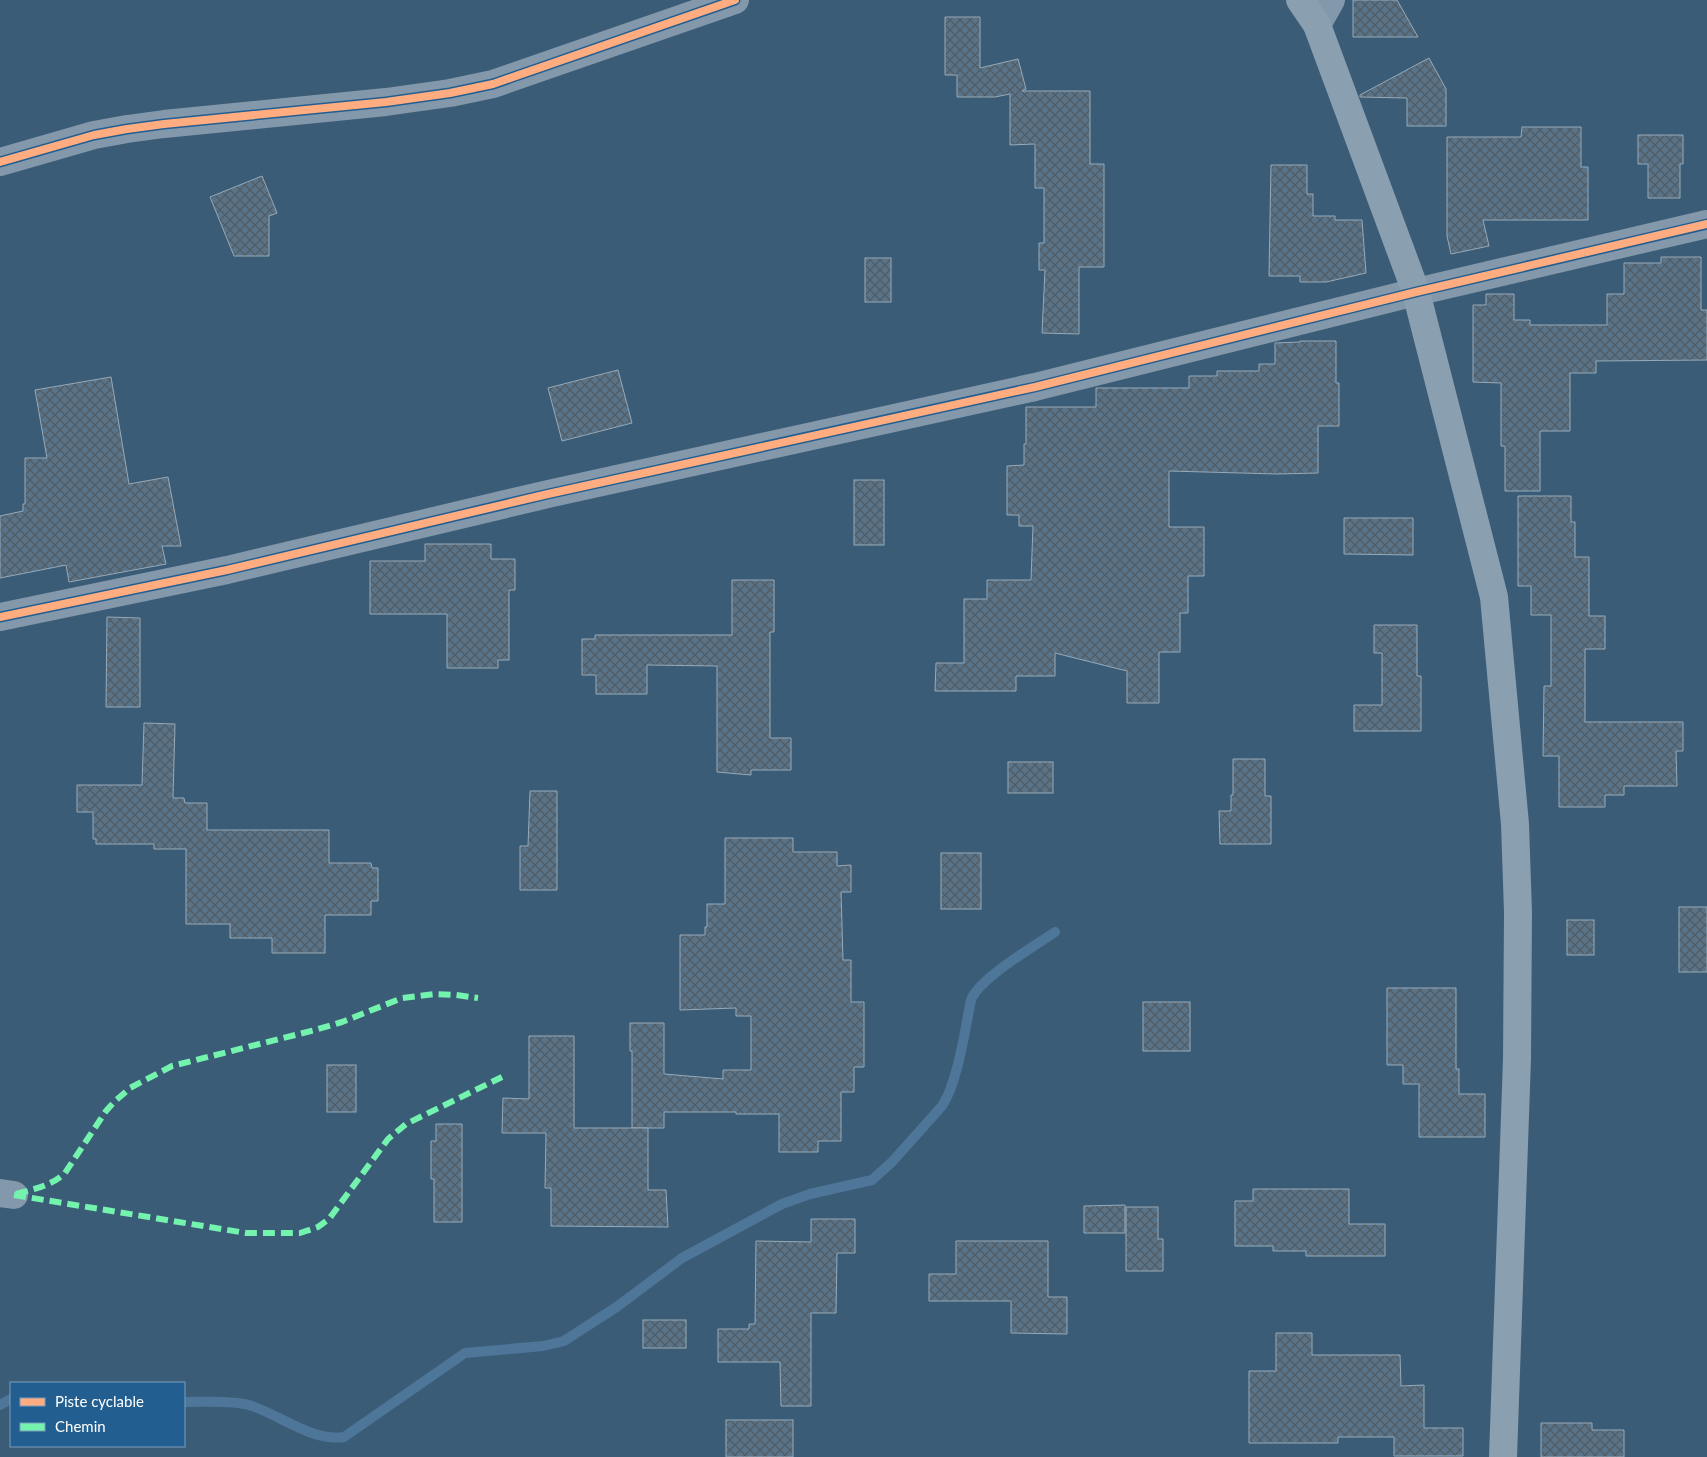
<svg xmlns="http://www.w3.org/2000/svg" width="1707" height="1457" font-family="Lato,sans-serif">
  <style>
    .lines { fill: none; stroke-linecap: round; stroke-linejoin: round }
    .stream { stroke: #4d7699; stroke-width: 10 }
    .building { fill: url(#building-cross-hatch); stroke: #97aab8 }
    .minor { stroke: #8398aa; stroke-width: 28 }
    .secondary { stroke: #8a9faf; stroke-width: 28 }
    .quiet { stroke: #73f3ae; stroke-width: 6; stroke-dasharray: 12 6; stroke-linecap: butt }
    .cycleway-casing { stroke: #225e90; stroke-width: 11 }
    .cycleway { stroke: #ffac80; stroke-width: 8 }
  </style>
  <defs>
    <pattern id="building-cross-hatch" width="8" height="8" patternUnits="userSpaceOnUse" patternTransform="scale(1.25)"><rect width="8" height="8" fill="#597388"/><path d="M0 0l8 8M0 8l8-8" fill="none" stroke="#515c64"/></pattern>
  </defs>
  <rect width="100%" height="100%" fill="#3b5c77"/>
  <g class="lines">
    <!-- stream -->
    <g class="stream">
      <path d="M184,1402c19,0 48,-2 65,3 30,9 63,37 95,32l121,-84 78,-7 21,-5 54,-35 64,-48 100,-54 28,-10 62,-14 20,-18 50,-56c16,-24 23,-77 29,-106 7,-21 64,-54 84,-68"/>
      <polyline points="0,1405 11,1399"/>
    </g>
  </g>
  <!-- building -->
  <g class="building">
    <polygon points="1353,0 1397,0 1418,37 1353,37"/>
    <polygon points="945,17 980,17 980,68 1018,59 1026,89 1022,91 1090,91 1090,164 1104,164 1104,267 1079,267 1079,334 1042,333 1045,270 1039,270 1039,243 1044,243 1044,188 1035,188 1035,144 1010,145 1010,94 995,97 957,97 957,75 945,75"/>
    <polygon points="1429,58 1446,89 1446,126 1407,126 1407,98 1360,97 1360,95"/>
    <polygon points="1522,127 1581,127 1581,167 1588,167 1588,220 1483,220 1489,246 1451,254 1447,236 1447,137 1521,137"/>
    <polygon points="1638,135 1683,135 1683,164 1680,164 1680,198 1648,198 1648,164 1638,164"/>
    <polygon points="1271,165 1307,165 1307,194 1313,194 1313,216 1335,216 1335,220 1362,220 1366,273 1326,282 1300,282 1300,276 1269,276"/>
    <polygon points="262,176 277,213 269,216 269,256 234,256 210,197"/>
    <polygon points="1661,257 1701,257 1701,310 1707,310 1707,360 1596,361 1596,373 1570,373 1570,431 1540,431 1540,491 1505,491 1505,446 1501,446 1501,383 1473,382 1473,305 1486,305 1486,294 1514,294 1514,320 1530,320 1530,325 1607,325 1607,294 1624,294 1624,263 1661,263"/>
    <rect x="865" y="258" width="26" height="44"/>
    <polygon points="1300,341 1336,341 1336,383 1339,383 1339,426 1318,426 1318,473 1277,474 1169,471 1169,527 1204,527 1204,576 1188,576 1188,613 1180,613 1180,652 1159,652 1159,703 1127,703 1127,671 1055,653 1055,676 1016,676 1016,691 935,691 936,663 964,663 964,599 987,599 987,580 1031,580 1033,526 1019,526 1019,515 1007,515 1007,466 1024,465 1024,444 1026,444 1026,407 1096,407 1096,388 1189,388 1189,376 1217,376 1217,371 1259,371 1259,364 1275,364 1275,343 1300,342"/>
    <polygon points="618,370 632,423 562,441 548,388"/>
    <polygon points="111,377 129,484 168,477 181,546 162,546 166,564 69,582 66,565 0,578 0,516 23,511 23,504 25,504 25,458 47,458 35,390"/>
    <rect x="854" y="480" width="30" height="65"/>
    <polygon points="1518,496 1571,496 1571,522 1575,522 1575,557 1589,557 1589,616 1605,616 1605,649 1585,649 1585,722 1683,722 1683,751 1676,751 1677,786 1624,786 1624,795 1605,795 1605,807 1559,807 1559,756 1543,756 1544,686 1551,686 1551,615 1531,615 1531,586 1518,586"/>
    <polygon points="1344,518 1413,518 1413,555 1344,554"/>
    <polygon points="425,544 491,544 491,559 515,559 515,590 509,590 509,660 498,660 498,668 447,668 447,614 370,614 370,561 425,561"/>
    <polygon points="732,580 774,580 774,632 770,632 770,738 791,738 791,770 751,770 751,775 717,772 717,666 647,665 647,694 596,694 596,675 582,675 582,639 595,639 595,635 732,635"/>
    <polygon points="107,617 140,618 140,707 106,707"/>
    <polygon points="1374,625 1417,625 1417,676 1421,676 1421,731 1354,731 1354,705 1382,705 1382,653 1374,653"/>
    <polygon points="144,723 175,724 173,798 184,798 185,803 207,803 207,830 329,830 329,863 371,863 372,868 378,868 378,901 371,901 371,915 325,915 325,953 272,953 272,938 230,938 230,924 186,924 186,849 154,849 154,844 96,844 96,839 93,839 93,812 77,812 77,785 142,785"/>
    <polygon points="1233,759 1265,759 1265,796 1271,796 1271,844 1220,844 1219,811 1231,811 1231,795 1233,795"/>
    <rect x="1008" y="762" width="45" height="31"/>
    <polygon points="530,791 557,791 557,890 520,890 520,846 528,846"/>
    <polygon points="725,838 793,838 793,852 837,852 837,866 851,865 851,892 841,892 843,960 851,960 851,1002 864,1002 864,1067 854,1067 854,1092 841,1092 841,1141 818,1141 818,1152 779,1152 779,1114 736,1114 736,1112 664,1112 664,1128 632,1128 632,1051 630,1051 630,1023 664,1023 664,1074 723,1079 723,1070 751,1070 751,1016 736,1016 736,1008 680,1010 680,935 705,935 705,927 707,927 707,904 725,904"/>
    <rect x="941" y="853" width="40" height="56"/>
    <rect x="1679" y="907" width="28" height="65"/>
    <rect x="1567" y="920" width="27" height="35"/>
    <polygon points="1387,988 1456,988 1456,1069 1459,1069 1459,1094 1485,1094 1485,1137 1419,1137 1419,1084 1403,1084 1403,1065 1387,1065"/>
    <rect x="1143" y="1002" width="47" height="49"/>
    <polygon points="529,1036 574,1036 574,1128 648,1128 648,1190 666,1190 668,1227 551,1226 551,1188 545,1188 546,1133 502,1133 503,1098 529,1099"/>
    <rect x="327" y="1065" width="29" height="47"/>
    <polygon points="436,1124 462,1124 462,1222 434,1222 434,1179 431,1179 431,1141 436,1141"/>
    <polygon points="1253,1189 1349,1189 1349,1224 1385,1224 1385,1256 1306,1256 1306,1251 1273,1251 1273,1246 1235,1246 1235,1201 1253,1201"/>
    <polygon points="1125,1205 1125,1233 1084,1233 1084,1206"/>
    <polygon points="1126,1207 1158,1207 1158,1239 1163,1239 1163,1271 1126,1271"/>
    <polygon points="811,1219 855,1219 855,1253 837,1253 836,1313 811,1313 811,1406 781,1406 780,1362 718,1362 718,1329 749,1329 749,1324 755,1324 756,1241 811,1242"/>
    <polygon points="956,1241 1048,1241 1048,1297 1067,1297 1067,1334 1011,1333 1011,1301 929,1301 929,1274 956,1274"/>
    <rect x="643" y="1320" width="43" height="28"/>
    <polygon points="1276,1333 1312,1333 1312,1355 1400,1355 1401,1386 1424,1385 1424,1428 1463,1428 1463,1456 1394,1456 1394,1437 1338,1437 1338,1443 1249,1443 1249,1371 1276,1371"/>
    <rect x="726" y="1420" width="67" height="37"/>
    <polygon points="1541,1423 1592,1423 1592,1430 1624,1430 1624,1457 1541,1457"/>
  </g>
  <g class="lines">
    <!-- minor -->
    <g class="minor">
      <polyline points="1317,25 1331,0"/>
      <polyline points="0,162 94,135 127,129 164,124 386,102 450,93 493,84 735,0"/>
      <polyline points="0,617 227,570 548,494 1035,387 1416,292 1707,224"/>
      <polyline points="0,1193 14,1195"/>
    </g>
    <!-- secondary -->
    <polyline class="secondary" points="1300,0 1317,25 1416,292 1494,597 1515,824 1518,912 1517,1059 1503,1457"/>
    <!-- quiet -->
    <g class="quiet">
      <path d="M16,1194c18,-5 35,-8 49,-21l41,-62 8,-9 16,-14 42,-22 143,-36 27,-8 60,-24 33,-4 21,1 22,3"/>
      <polyline points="14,1195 246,1233 300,1233 318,1227 329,1219 388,1139 406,1124 502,1077"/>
    </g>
    <defs>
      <g id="cycleway">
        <polyline points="0,162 94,135 127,129 164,124 386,102 450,93 493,84 735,0"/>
        <polyline points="0,617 227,570 548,494 1035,387 1416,292 1707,224"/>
      </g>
    </defs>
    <!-- cycleway casing -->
    <use href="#cycleway" class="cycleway-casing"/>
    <!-- cycleway -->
    <use href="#cycleway" class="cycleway"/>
  </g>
  <!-- legend -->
  <rect x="10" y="1382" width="175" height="65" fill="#225e90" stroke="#7a9ebc"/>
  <rect x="20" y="1398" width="25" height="8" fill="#ffac80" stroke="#7a9ebc"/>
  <text x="55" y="1407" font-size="15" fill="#ffffff">Piste cyclable</text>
  <rect x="20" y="1423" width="25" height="8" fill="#73f3ae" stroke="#7a9ebc"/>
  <text x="55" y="1432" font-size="15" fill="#ffffff">Chemin</text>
</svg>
